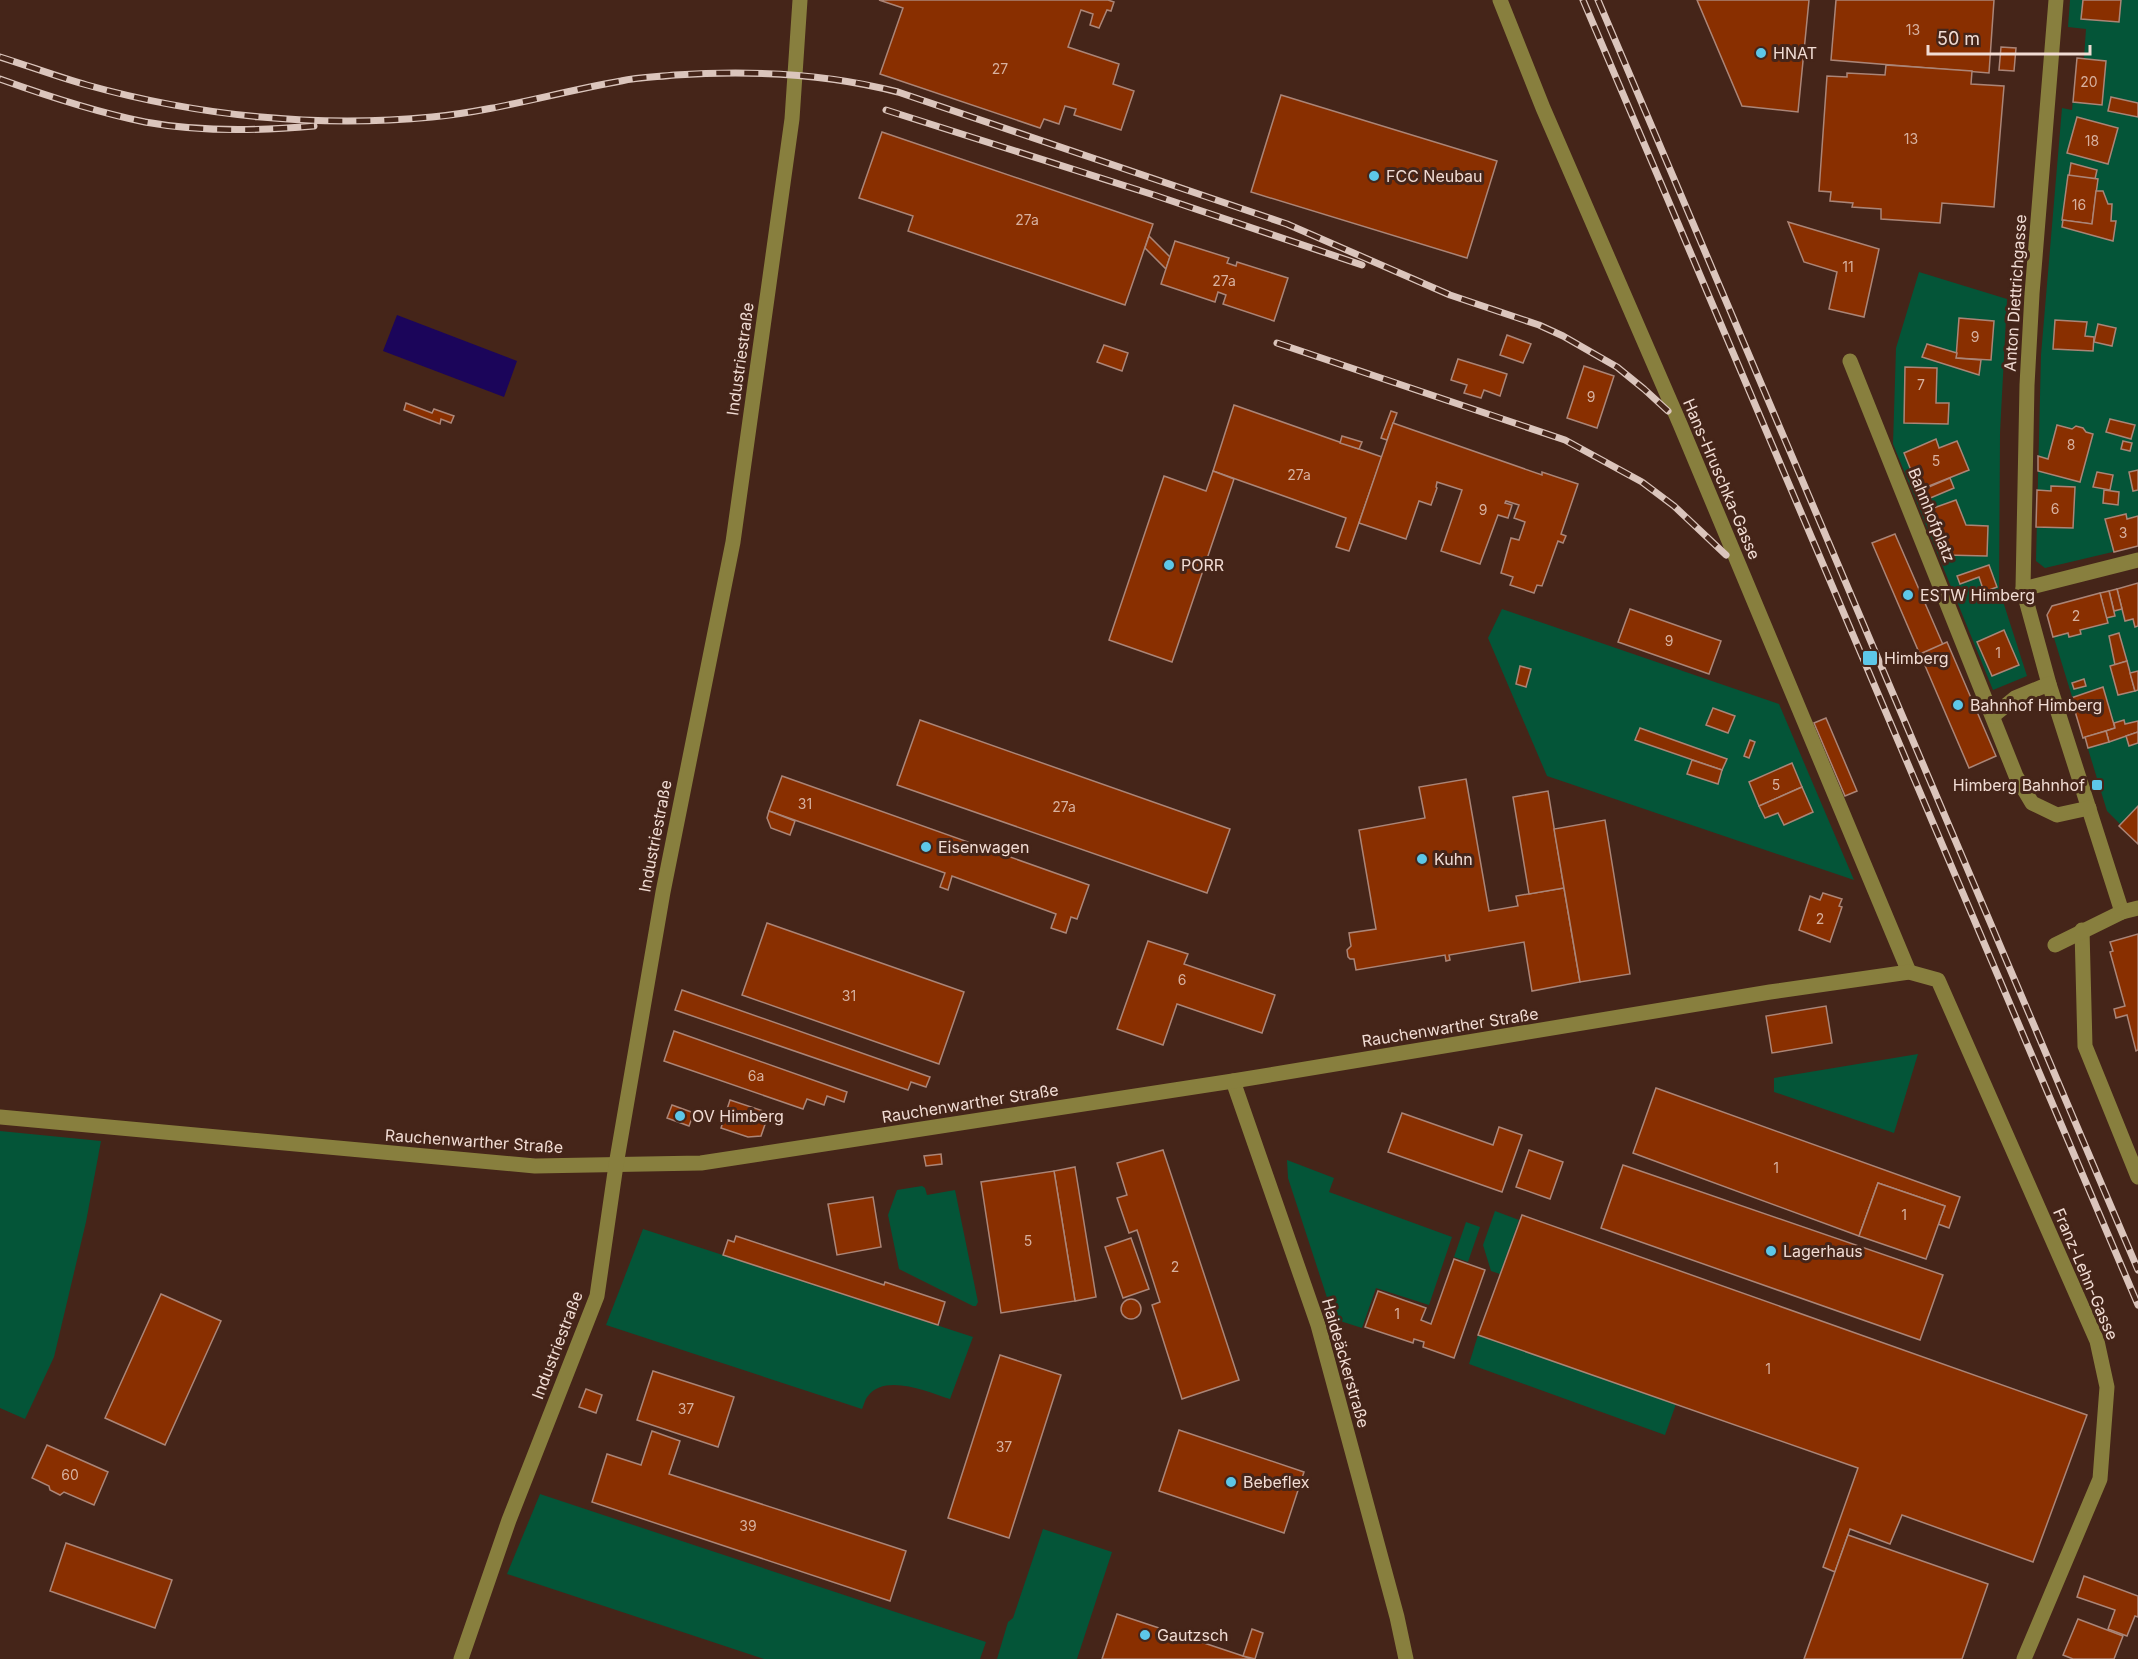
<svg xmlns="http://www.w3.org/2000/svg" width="2138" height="1659" font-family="Inter,sans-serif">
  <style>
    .green { fill: #045538 }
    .water { fill: #1b055a }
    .building { fill: #892f00; stroke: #ab8577; stroke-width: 1.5 }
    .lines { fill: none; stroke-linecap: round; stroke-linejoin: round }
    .minor { stroke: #887f3e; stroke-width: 15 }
    .rail-casing { stroke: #dbc5bc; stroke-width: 7 }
    .rail { stroke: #452519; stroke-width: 4.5; stroke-dasharray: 14; stroke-linecap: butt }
    .poi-dot { fill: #5dc7e8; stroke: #452519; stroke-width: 2 }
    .labels { text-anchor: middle; stroke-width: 6; stroke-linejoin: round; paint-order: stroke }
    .number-label { font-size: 14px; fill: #d7b19f }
    .poi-label { font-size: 16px; fill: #f1dcd4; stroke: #452519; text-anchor: start }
    .street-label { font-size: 16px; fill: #f1dcd4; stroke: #452519 }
  </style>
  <rect width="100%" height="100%" fill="#452519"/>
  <!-- green -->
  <g class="green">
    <polygon points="2070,0 2138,0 2138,546 2045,568 2036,561 2041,355 2062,108 2072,110 2077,58 2084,58 2086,29 2068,27"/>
    <polygon points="1919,272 2007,299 2000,433 1999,589 2027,676 1993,690 1893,444 1896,348"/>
    <polygon points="2138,583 2138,842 2107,811 2047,615 2052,606"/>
    <polygon points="1502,609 1779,704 1854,880 1547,776 1488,638"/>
    <polygon points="1918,1054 1894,1133 1774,1092 1774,1078"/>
    <polygon points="0,1131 101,1141 86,1222 54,1357 25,1419 0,1408"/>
    <polygon points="1287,1160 1334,1178 1329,1192 1452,1237 1429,1305 1376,1288 1362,1328 1334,1319 1288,1178"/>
    <polygon points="922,1186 925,1188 927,1195 955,1190 978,1302 976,1306 973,1306 899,1269 888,1215 897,1190"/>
    <polygon points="1495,1211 1519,1220 1500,1274 1491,1271 1483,1245"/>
    <polygon points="1466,1222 1480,1227 1468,1262 1454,1257"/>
    <path d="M643,1229l330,108 -23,62c-22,-7 -65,-26 -82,-3 -3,3 -4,9 -6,13l-256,-84z"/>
    <polygon points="1478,1335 1676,1404 1665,1435 1469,1364"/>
    <polygon points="540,1494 986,1642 980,1659 764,1659 507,1574"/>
    <polygon points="1043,1529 1112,1552 1077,1659 997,1659 1008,1622 1013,1618"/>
  </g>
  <!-- water -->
  <polygon class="water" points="397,315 517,361 504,397 383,351"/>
  <!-- building -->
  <g class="building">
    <polygon points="879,0 1108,0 1114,2 1111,11 1107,10 1099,28 1090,25 1093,14 1081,10 1068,47 1119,64 1113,84 1134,91 1121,130 1074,115 1076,109 1065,106 1059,124 1044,119 1040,128 880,74 903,8"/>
    <polygon points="1697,0 1809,0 1798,112 1742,106"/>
    <polygon points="1836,0 1994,0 1989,73 1831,60"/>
    <polygon points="2083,0 2121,0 2119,22 2081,19"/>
    <polygon points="2001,47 2016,48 2014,71 1999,70"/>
    <polygon points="2077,58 2106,61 2102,105 2073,102"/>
    <polygon points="1886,65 1972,71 1971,84 2004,86 1994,207 1942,203 1940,223 1881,219 1881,209 1852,207 1853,203 1830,201 1831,192 1819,191 1827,76 1847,77 1847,73 1885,75"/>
    <polygon points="1281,95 1497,161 1467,258 1251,192"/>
    <polygon points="2111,97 2138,103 2138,117 2108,111"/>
    <polygon points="2077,117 2118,128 2108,164 2067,153"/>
    <polygon points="882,132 1153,224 1125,305 908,231 913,216 859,198"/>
    <polygon points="2071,163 2097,170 2095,179 2069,176"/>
    <polygon points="2068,175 2098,179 2092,224 2062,220"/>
    <polygon points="2096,191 2103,191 2108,204 2112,204 2111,221 2116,221 2113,241 2062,227 2063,220 2092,224"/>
    <polygon points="1788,222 1879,249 1864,317 1829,309 1837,272 1804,262"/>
    <polygon points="1149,236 1170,257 1166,269 1145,248"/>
    <polygon points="1175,241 1229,258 1227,263 1236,266 1237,262 1288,278 1274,321 1223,304 1226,295 1218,292 1215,302 1161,284"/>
    <polygon points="1959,318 1994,321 1991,360 1956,358"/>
    <polygon points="2055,320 2087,322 2085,336 2094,337 2093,351 2053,349"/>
    <polygon points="2098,324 2116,328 2112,346 2094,342"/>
    <polygon points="1507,335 1531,344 1523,363 1500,355"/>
    <polygon points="1927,344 1957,353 1956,358 1981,360 1979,375 1922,357"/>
    <polygon points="1104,345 1128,353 1122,371 1097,362"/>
    <polygon points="1458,359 1507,374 1500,396 1484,390 1481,398 1464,393 1467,385 1451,380"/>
    <polygon points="1584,366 1614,376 1597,428 1567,418"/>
    <polygon points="1905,367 1937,368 1936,403 1949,403 1948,424 1904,423"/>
    <polygon points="406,403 432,413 434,409 454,416 451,423 441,419 440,424 404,410"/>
    <polygon points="1234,405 1382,457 1349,551 1336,547 1346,518 1213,471"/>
    <polygon points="1391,411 1397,413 1387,440 1381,438"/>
    <polygon points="2110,419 2135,425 2131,439 2106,432"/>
    <polygon points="1393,423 1542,475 1542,472 1578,484 1561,534 1566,536 1563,543 1558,541 1542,586 1537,585 1534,593 1510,585 1513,577 1501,573 1511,538 1519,540 1525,522 1514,518 1519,505 1506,501 1505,503 1512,505 1508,518 1498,515 1480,564 1441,551 1462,490 1437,482 1436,487 1437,488 1431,505 1419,501 1406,539 1359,523"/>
    <polygon points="2057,425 2072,429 2076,426 2083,428 2086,432 2093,434 2080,482 2038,471 2038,456 2048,459"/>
    <polygon points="1342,436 1362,442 1359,449 1340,443"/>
    <polygon points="1936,439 1939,448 1957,441 1969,470 1919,490 1904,453"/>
    <polygon points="2123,441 2132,443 2130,451 2121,449"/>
    <polygon points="2138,470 2138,490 2133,491 2129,472"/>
    <polygon points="1213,471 1234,479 1172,662 1109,640 1164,476 1206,491"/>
    <polygon points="2097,472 2113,475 2110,490 2093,487"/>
    <polygon points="1950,478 1954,488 1928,499 1924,489"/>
    <polygon points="2051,486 2075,487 2073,528 2036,527 2037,490 2051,491"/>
    <polygon points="2104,490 2119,492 2118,505 2103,503"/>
    <polygon points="1956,500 1966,525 1988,526 1987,556 1945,555 1928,510"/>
    <polygon points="2126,514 2127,519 2138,516 2138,546 2114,552 2105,519"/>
    <polygon points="1895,534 1944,647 1921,657 1872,543"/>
    <polygon points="1989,565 1997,587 1984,592 1979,577 1960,584 1957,576"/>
    <polygon points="2138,583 2138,626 2135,627 2133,619 2125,621 2117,589"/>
    <polygon points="2117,589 2122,609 2114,611 2109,591"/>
    <polygon points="2109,591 2115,616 2106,618 2100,593"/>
    <polygon points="2100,593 2108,623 2080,630 2081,634 2069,637 2068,633 2053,637 2047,615 2052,606"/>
    <polygon points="1630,609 1721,641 1709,674 1618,642"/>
    <polygon points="2004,630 2019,665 1992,676 1977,642"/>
    <polygon points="2119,633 2127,661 2115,665 2109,636"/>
    <polygon points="1947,642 1996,756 1969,768 1920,654"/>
    <polygon points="2127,661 2135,691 2118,695 2110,666"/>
    <polygon points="1520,666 1531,669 1526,687 1516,684"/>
    <polygon points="2138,671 2138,690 2135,691 2130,673"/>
    <polygon points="2084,679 2086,686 2074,689 2072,683"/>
    <polygon points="2103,687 2115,728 2083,738 2071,698"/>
    <polygon points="1713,708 1735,716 1728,733 1706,725"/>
    <polygon points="1826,718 1857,791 1845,796 1814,723"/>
    <polygon points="920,720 1230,829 1207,893 897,785"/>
    <polygon points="2124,720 2125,724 2138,721 2138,732 2109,742 2106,731 2115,728 2114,723"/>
    <polygon points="1640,728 1727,759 1722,770 1635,740"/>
    <polygon points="2106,731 2109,742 2088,748 2085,737"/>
    <polygon points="2138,732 2138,743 2129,746 2126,736"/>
    <polygon points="1750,740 1755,742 1749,758 1744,756"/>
    <polygon points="1692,760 1722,770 1718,784 1687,774"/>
    <polygon points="1792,763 1802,787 1759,806 1749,782"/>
    <polygon points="782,776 1089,885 1077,919 1071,917 1066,933 1051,928 1056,914 952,876 948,890 940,887 945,873 769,811"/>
    <polygon points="1466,779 1489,911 1518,906 1516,896 1564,888 1580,982 1532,991 1524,942 1449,955 1450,960 1446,961 1445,955 1356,970 1354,959 1350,959 1348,957 1347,950 1351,946 1349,933 1376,929 1359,830 1425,818 1419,787"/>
    <polygon points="1802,787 1813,812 1784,825 1778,813 1765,818 1759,806"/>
    <polygon points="1548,791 1564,888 1529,894 1513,797"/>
    <polygon points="2138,806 2138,844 2119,826"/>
    <polygon points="769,811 795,821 790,835 771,828 767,818"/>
    <polygon points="1605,820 1630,974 1580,982 1554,829"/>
    <polygon points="1823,893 1842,899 1839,906 1842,907 1830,942 1799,930 1810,896 1820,900"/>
    <polygon points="767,923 964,992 939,1064 742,995"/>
    <polygon points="2138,934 2138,1050 2136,1051 2127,1015 2116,1018 2114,1009 2125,1006 2110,952 2113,951 2110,942"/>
    <polygon points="1148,941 1188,954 1184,964 1275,995 1262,1033 1177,1004 1163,1045 1117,1029"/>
    <polygon points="682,990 930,1077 926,1087 911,1082 908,1090 675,1010"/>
    <polygon points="1826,1006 1832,1043 1772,1053 1766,1016"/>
    <polygon points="674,1031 847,1092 844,1102 827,1096 824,1105 807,1099 803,1109 664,1061"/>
    <polygon points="1656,1088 1960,1197 1949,1228 1938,1224 1945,1206 1878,1183 1859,1236 1633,1153"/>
    <polygon points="730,1100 769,1113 761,1136 748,1137 721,1128"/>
    <polygon points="672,1105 694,1113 689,1126 667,1118"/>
    <polygon points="1402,1113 1493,1145 1499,1127 1522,1135 1502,1192 1388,1152"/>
    <polygon points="1163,1150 1239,1380 1182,1399 1152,1305 1160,1302 1137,1230 1129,1233 1117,1198 1127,1195 1117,1163"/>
    <polygon points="1529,1150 1563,1162 1550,1199 1516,1187"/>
    <polygon points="941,1154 942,1164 926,1166 924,1156"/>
    <polygon points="1623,1165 1943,1275 1920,1340 1601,1228"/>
    <polygon points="1075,1167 1096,1297 1075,1301 1054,1171"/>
    <polygon points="1054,1171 1075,1301 1001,1313 981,1182"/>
    <polygon points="1878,1183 1945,1206 1926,1259 1859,1236"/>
    <polygon points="873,1197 881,1247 837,1255 828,1204"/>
    <polygon points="1522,1215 2087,1415 2033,1562 1902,1515 1890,1544 1850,1529 1835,1572 1823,1567 1858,1468 1478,1335"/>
    <polygon points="736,1236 884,1285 885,1282 945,1302 938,1325 723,1255 728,1240 734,1242"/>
    <polygon points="1131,1238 1149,1289 1123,1298 1105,1247"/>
    <polygon points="1454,1259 1485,1270 1454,1358 1423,1347 1424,1342 1414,1339 1413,1343 1365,1327 1378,1291 1426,1308 1421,1320 1431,1324"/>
    <polygon points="161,1294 221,1321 165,1445 105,1418"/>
    <circle cx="1131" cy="1309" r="10"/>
    <polygon points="1000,1355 1061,1375 1009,1538 948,1518"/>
    <polygon points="653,1371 734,1397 718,1447 637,1420"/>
    <polygon points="586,1389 602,1395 596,1413 579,1407"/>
    <polygon points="1179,1430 1304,1472 1284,1533 1159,1491"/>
    <polygon points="652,1431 680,1441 669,1474 906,1551 890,1601 592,1502 607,1454 641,1465"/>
    <polygon points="47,1445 108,1472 94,1505 64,1492 60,1495 50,1490 49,1486 32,1478"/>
    <polygon points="1848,1535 1988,1584 1962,1659 1804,1659"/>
    <polygon points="66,1543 172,1580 155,1628 50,1591"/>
    <polygon points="2084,1576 2138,1596 2138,1617 2135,1616 2127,1636 2108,1629 2115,1610 2077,1597"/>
    <polygon points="1117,1614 1243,1656 1253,1659 1102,1659"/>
    <polygon points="2078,1619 2123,1636 2114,1659 2073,1659 2063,1655"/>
    <polygon points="1252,1629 1263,1633 1255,1659 1243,1656"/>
  </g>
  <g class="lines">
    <!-- minor -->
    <g class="minor">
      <polyline points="1500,0 1543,108 1680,424 1909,972"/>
      <polyline points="2056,0 2032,294 2027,385 2023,589 2049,684 2122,912"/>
      <polyline points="1850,361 2016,776 2032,803 2057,815 2089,808"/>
      <polyline points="2023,589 2138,560"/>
      <polyline points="1993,716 2015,698 2049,684"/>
      <polyline points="2082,930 2085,1046 2138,1177"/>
      <polyline points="2055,945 2122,912 2138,908"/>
      <polyline points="1233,1081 1318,1325 1397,1617 1406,1659"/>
      <polyline points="0,1117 535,1166 701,1163 1233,1081 1770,992 1909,972 1938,980 2097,1341 2107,1387 2100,1479 2024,1659"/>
      <polyline points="461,1659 509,1520 597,1296 616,1165 663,892 733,542 792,119 800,0"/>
    </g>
    <defs>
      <g id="rail">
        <polyline points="1583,0 2138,1305"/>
        <polyline points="1598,0 2138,1270"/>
        <path d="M0,57c29,9 58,20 87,28 111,31 230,43 345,32 64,-6 126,-25 189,-36 18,-4 36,-4 54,-6 76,-5 150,-2 223,17l389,132 163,71 89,30 24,11 54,31 27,22 24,22"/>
        <path d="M0,79c47,17 96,33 145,43 55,10 113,9 169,4"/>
        <polyline points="886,110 1154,195 1362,265"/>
        <polyline points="1277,343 1565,440 1642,482 1674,506 1726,555"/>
      </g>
    </defs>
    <!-- rail casing -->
    <use href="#rail" class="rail-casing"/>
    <!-- rail -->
    <use href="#rail" class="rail"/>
  </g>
  <!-- markers -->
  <g class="poi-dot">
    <circle cx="1761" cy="53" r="6"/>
    <circle cx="1374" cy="176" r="6"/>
    <circle cx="1169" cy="565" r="6"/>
    <circle cx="1908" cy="595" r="6"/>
    <rect x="1862" y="650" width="16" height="16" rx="3"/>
    <circle cx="1958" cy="705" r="6"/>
    <rect x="2091" y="779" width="12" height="12" rx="3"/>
    <circle cx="926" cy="847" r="6"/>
    <circle cx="1422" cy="859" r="6"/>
    <circle cx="680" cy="1116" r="6"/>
    <circle cx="1771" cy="1251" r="6"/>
    <circle cx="1231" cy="1482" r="6"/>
    <circle cx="1145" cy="1635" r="6"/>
  </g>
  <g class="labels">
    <!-- number labels -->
    <g class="number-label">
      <text x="1913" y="35">13</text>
      <text x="1000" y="74">27</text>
      <text x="2089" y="87">20</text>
      <text x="1911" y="144">13</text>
      <text x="2092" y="146">18</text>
      <text x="2079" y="210">16</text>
      <text x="1027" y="225">27a</text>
      <text x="1848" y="272">11</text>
      <text x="1224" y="286">27a</text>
      <text x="1975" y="342">9</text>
      <text x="1921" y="390">7</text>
      <text x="1591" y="402">9</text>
      <text x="2071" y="450">8</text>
      <text x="1936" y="466">5</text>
      <text x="1299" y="480">27a</text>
      <text x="2055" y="514">6</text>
      <text x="1483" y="515">9</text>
      <text x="2123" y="538">3</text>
      <text x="2076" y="621">2</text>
      <text x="1669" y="646">9</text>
      <text x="1998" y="658">1</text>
      <text x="1776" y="790">5</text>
      <text x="805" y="809">31</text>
      <text x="1064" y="812">27a</text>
      <text x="1820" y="924">2</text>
      <text x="1182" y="985">6</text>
      <text x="849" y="1001">31</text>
      <text x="756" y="1081">6a</text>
      <text x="1776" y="1173">1</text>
      <text x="1904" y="1220">1</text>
      <text x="1028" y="1246">5</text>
      <text x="1175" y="1272">2</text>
      <text x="1397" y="1319">1</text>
      <text x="1768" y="1374">1</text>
      <text x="686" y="1414">37</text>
      <text x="1004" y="1452">37</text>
      <text x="70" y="1480">60</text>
      <text x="748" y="1531">39</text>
    </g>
    <!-- poi labels -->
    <g class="poi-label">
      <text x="1773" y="59">HNAT</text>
      <text x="1386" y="182">FCC Neubau</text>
      <text x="1181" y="571">PORR</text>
      <text x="1920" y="601">ESTW Himberg</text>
      <text x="1884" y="664">Himberg</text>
      <text x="1970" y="711">Bahnhof Himberg</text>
      <text x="2085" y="791" text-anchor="end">Himberg Bahnhof</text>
      <text x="938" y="853">Eisenwagen</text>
      <text x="1434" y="865">Kuhn</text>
      <text x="692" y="1122">OV Himberg</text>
      <text x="1783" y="1257">Lagerhaus</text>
      <text x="1243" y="1488">Bebeflex</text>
      <text x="1157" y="1641">Gautzsch</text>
    </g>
    <!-- street labels -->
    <g class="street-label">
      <text transform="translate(2015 293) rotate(-86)" y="6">Anton Diettrichgasse</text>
      <text transform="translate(740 359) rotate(-82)" y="6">Industriestraße</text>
      <text transform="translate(1722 479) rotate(67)" y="6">Hans-Hruschka-Gasse</text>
      <text transform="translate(1932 515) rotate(68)" y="6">Bahnhofplatz</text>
      <text transform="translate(655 836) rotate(-79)" y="6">Industriestraße</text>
      <text transform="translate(1450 1027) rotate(-9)" y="6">Rauchenwarther Straße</text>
      <text transform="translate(970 1103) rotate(-9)" y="6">Rauchenwarther Straße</text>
      <text transform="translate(474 1141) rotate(4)" y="6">Rauchenwarther Straße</text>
      <text transform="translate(2086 1274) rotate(67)" y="6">Franz-Lehn-Gasse</text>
      <text transform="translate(557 1345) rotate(-69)" y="6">Industriestraße</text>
      <text transform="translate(1346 1363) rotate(74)" y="6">Haideäckerstraße</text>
    </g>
  </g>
  <!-- scale -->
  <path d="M1928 45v9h162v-9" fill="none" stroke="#f1dcd4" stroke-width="3"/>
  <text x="1937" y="45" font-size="18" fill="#f1dcd4" stroke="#452519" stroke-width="4.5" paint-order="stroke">50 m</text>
</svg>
